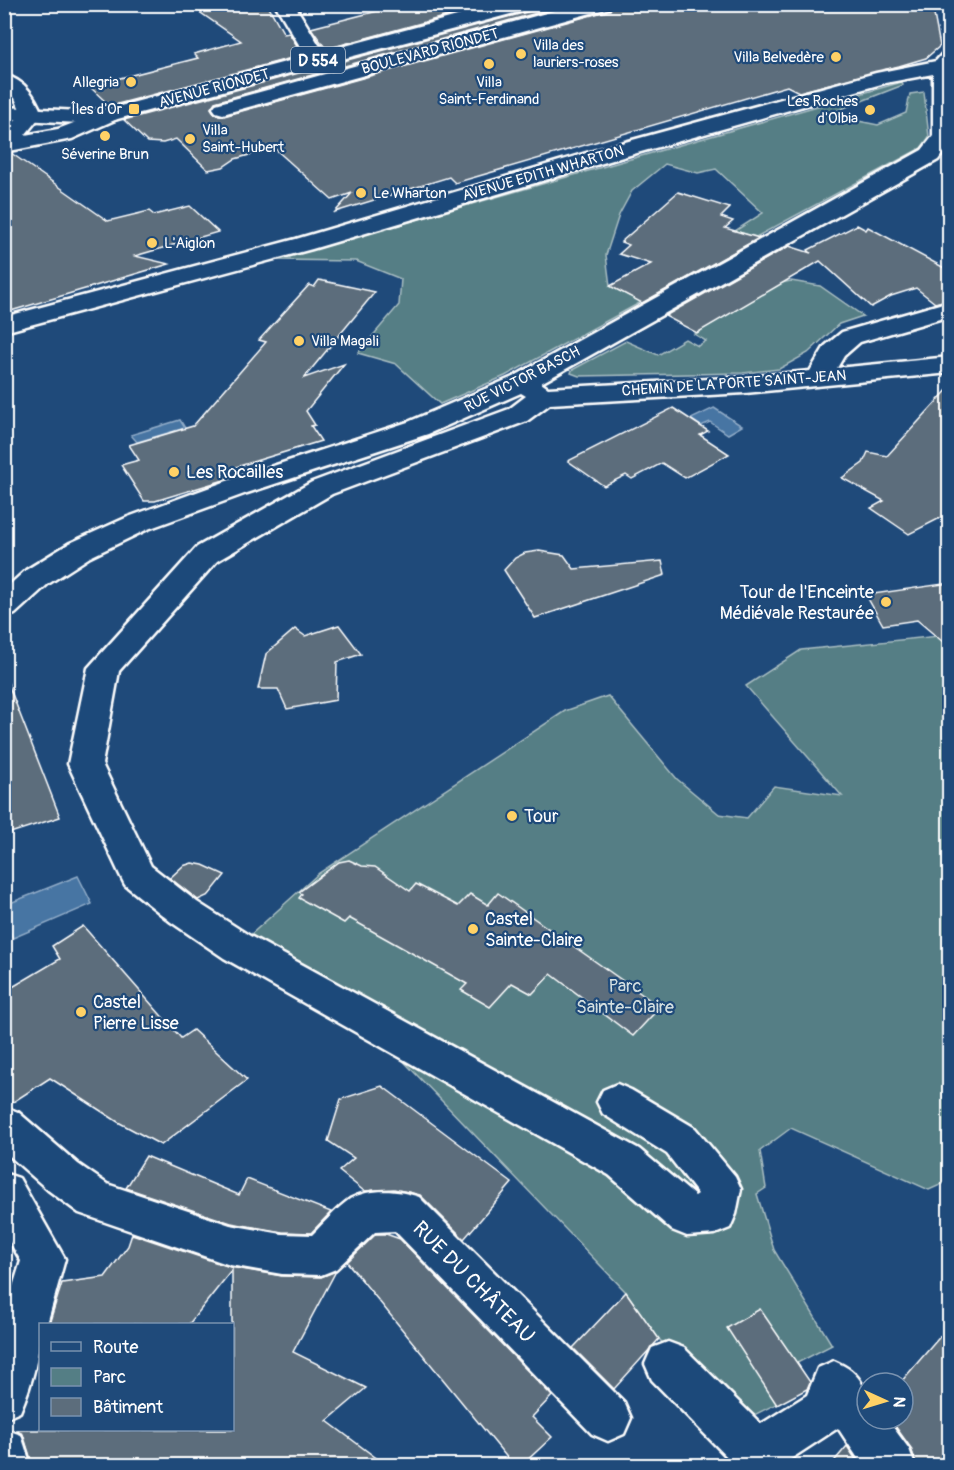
<svg xmlns="http://www.w3.org/2000/svg" width="954" height="1470" font-family="Pangolin,sans-serif">
  <style>
    .green { fill: #547e85; stroke: #aabec2; stroke-width: 1.5 }
    .water { fill: #4775a3; stroke: #91acc8; stroke-width: 1.5 }
    .building { fill: #5c6d7c; stroke: #fff; stroke-width: 1.5 }
    .lines { fill: none; stroke-linecap: round; stroke-linejoin: round }
    .minor-casing { stroke: #fff; stroke-width: 5 }
    .major-casing { stroke: #fff; stroke-width: 5 }
    .minor { fill: #1f4a7a; fill-rule: evenodd }
    .major { fill: #1f4a7a; fill-rule: evenodd }
    .poi-dot { fill: #ffd166; stroke: #1f4a7a; stroke-width: 2 }
    .labels { text-anchor: middle; stroke-width: 4.5; stroke-linejoin: round; paint-order: stroke }
    .far-poi-label { font-size: 15px; fill: #fff; stroke: #1f4a7a; text-anchor: start }
    .far-street-label { font-size: 15px; fill: #fff; stroke: #1f4a7a }
    .shield { fill: #1f4a7a; stroke: #bcc9d7; stroke-width: 1.5 }
    .shield-label { font-size: 16px; font-weight: bold; fill: #fff }
    .poi-label { font-size: 18px; fill: #fff; stroke: #1f4a7a; text-anchor: start }
    .park-label { font-size: 18px; fill: #d4dfe0; stroke: #1f4a7a }
    .near-street-label { font-size: 21px; fill: #fff; stroke: #1f4a7a }
  </style>
  <rect width="100%" height="100%" fill="#1f4a7a"/>
  <filter id="ink" filterUnits="userSpaceOnUse"><feTurbulence type="fractalNoise" baseFrequency=".0167" numOctaves="2"/><feDisplacementMap in="SourceGraphic" scale="12" xChannelSelector="R" yChannelSelector="G"/><feConvolveMatrix kernelMatrix="1 2 1 2 8 2 1 2 1" color-interpolation-filters="sRGB"/></filter>
  <g filter="url(#ink)">
    <!-- green -->
    <g class="green">
      <polygon points="902,82 903,85 836,111 839,117 878,125 906,113 910,94 924,92 929,137 921,148 756,237 735,231 763,213 716,169 698,173 665,164 632,191 619,215 606,255 610,286 629,296 671,286 505,376 440,404 396,364 358,353 399,305 401,279 356,261 274,260"/>
      <polygon points="791,281 820,286 863,316 839,324 808,353 779,369 743,373 579,376 571,373 572,370 626,341 658,355 685,339 698,346 706,341 694,334 739,308 766,286"/>
      <polygon points="949,635 949,1181 929,1190 791,1128 760,1151 766,1188 757,1194 774,1250 832,1345 797,1363 812,1386 738,1423 659,1339 626,1292 387,1044 237,947 319,873 565,711 608,696 677,779 719,814 747,818 774,786 842,796 746,686 801,650"/>
    </g>
    <!-- water -->
    <g class="water">
      <polygon points="714,408 742,426 728,434 710,422 701,426 691,419"/>
      <polygon points="180,420 185,428 137,442 131,435"/>
      <polygon points="78,876 92,904 13,938 5,921 5,905"/>
    </g>
    <!-- building -->
    <g class="building">
      <polygon points="188,4 267,4 284,34 289,33 303,55 110,106 89,86 198,58 194,54 241,41"/>
      <polygon points="405,4 491,4 326,49 311,28"/>
      <polygon points="537,4 569,4 215,102 211,108 215,114 224,116 610,10 613,4 932,4 940,46 926,58 899,66 799,92 787,86 455,183 449,177 335,212 352,193 332,200 274,148 235,159 223,167 208,170 176,139 163,143 147,142 124,120 534,10"/>
      <polygon points="11,153 108,221 149,211 154,215 190,206 218,232 135,256 169,264 4,313 4,154"/>
      <polygon points="678,192 730,208 721,217 733,221 725,228 759,238 642,303 610,286 651,264 619,254 629,245 621,242"/>
      <polygon points="857,225 866,230 868,227 950,271 950,299 935,303 916,288 891,296 871,307 820,261 697,333 665,316 789,246 811,253 808,250"/>
      <polygon points="319,280 375,292 304,378 344,364 306,411 315,425 311,426 321,441 223,471 228,478 224,480 155,501 144,501 121,465 139,460 129,445 193,426 266,342 259,340 309,285 314,287"/>
      <polygon points="950,387 950,513 909,534 871,508 884,501 842,478 863,463 868,452 887,456"/>
      <polygon points="673,408 708,431 700,435 729,454 685,478 662,463 632,479 626,475 604,486 568,461"/>
      <polygon points="539,551 564,555 574,569 662,561 665,575 535,618 504,570 515,558 525,553"/>
      <polygon points="950,583 950,648 917,620 883,625 866,595"/>
      <polygon points="339,625 361,654 337,662 336,700 287,709 278,689 258,689 266,654 295,629 305,636"/>
      <polygon points="7,681 60,817 4,835 4,682"/>
      <polygon points="349,860 362,866 375,867 410,891 416,884 458,906 470,894 488,905 498,893 660,1007 633,1036 551,974 532,994 512,983 490,1007 461,990 467,984 349,918 344,923 299,898 302,894 299,892 339,862"/>
      <polygon points="192,863 203,865 225,875 209,895 198,900 170,878 183,866"/>
      <polygon points="83,926 181,1038 193,1030 247,1080 161,1145 118,1122 50,1078 7,1106 4,1105 4,992 60,959 52,946"/>
      <polygon points="382,1086 512,1183 464,1239 420,1195 394,1189 364,1191 339,1171 354,1158 328,1141 341,1099"/>
      <polygon points="146,1156 239,1195 247,1179 331,1212 311,1233 282,1232 231,1223 126,1188"/>
      <polygon points="132,1234 230,1267 282,1276 321,1277 336,1271 293,1352 366,1388 327,1421 387,1466 33,1466 23,1434 15,1430 232,1430 232,1270 189,1324 49,1324 62,1283 105,1277 128,1246"/>
      <polygon points="376,1234 386,1234 400,1239 552,1396 532,1417 552,1437 521,1466 514,1466 347,1262"/>
      <polygon points="626,1292 659,1339 614,1389 573,1348"/>
      <polygon points="760,1309 810,1382 807,1389 777,1405 727,1328"/>
      <polygon points="950,1325 950,1466 917,1466 911,1448 890,1419 903,1419 903,1383 900,1383"/>
      <polygon points="847,1446 860,1466 830,1466"/>
    </g>
    <g class="lines">
      <defs>
        <g id="minor">
          <polygon points="275,4 294,4 319,45 333,59 330,63 316,63 304,53"/>
          <polygon points="579,4 611,4 609,8 230,112 223,114 216,112 213,108 216,104"/>
          <polygon points="950,51 950,144 938,160 541,383 548,388 745,377 810,371 825,346 842,332 950,301 950,316 860,342 844,356 837,368 950,357 950,373 745,393 550,404 527,421 332,494 217,561 119,671 102,764 151,866 197,902 250,936 639,1149 695,1196 698,1194 667,1154 603,1114 597,1102 603,1090 617,1084 631,1090 695,1128 735,1176 741,1189 736,1214 730,1228 715,1234 687,1236 672,1230 609,1175 224,958 171,922 125,885 120,875 68,764 88,668 197,547 312,482 509,409 526,396 521,393 428,434 247,493 148,529 90,557 48,584 15,614 4,617 4,590 26,570 70,543 128,517 227,481 408,422 513,377 922,150 933,136 933,74 885,83 623,157 312,249 4,332 4,317 296,239 607,147 876,73 936,61 943,53"/>
          <path d="M4,75c21,5 31,21 38,39l-17,21 33,-6 52,-20 7,2 3,4 -3,4 -45,20 -68,13v-20l18,-18 -7,-16 -11,-7z"/>
          <path d="M4,1107l14,5 60,52 29,20 123,41 52,9 30,1c12,-12 25,-27 38,-36 19,-11 50,-9 69,-2l205,205 7,16 -7,16 -16,7 -16,-7 -197,-203 -20,1 -39,37 -15,6 -39,-1 -52,-9 -151,-52 -31,-23 -44,-39z"/>
          <path d="M4,1173l15,5 46,81 -18,65h-7c0,31 -8,60 -20,88l-16,7v-103l17,-55 -17,-29z"/>
          <path d="M668,1342l16,6 77,76 46,-29 11,-27 16,-7c30,13 33,28 33,58h20l22,30 6,17h-52l-25,-38 -58,38h-44l-84,-86 -7,-16 7,-16z"/>
          <polygon points="4,1429 21,1435 31,1466 4,1466"/>
        </g>
        <polygon id="major" points="502,4 535,4 533,8 110,121 79,123 4,119 4,107 79,111 109,109"/>
      </defs>
      <!-- minor casing -->
      <use href="#minor" class="minor-casing"/>
      <!-- major casing -->
      <use href="#major" class="major-casing"/>
      <!-- minor -->
      <use href="#minor" class="minor"/>
      <!-- major -->
      <use href="#major" class="major"/>
    </g>
  </g>
  <!-- markers -->
  <g class="poi-dot">
    <circle cx="521" cy="54" r="6"/>
    <circle cx="836" cy="57" r="6"/>
    <circle cx="489" cy="64" r="6"/>
    <circle cx="131" cy="82" r="6"/>
    <rect x="128" y="103" width="12" height="12" rx="3"/>
    <circle cx="870" cy="110" r="6"/>
    <circle cx="105" cy="136" r="6"/>
    <circle cx="190" cy="139" r="6"/>
    <circle cx="361" cy="193" r="6"/>
    <circle cx="152" cy="243" r="6"/>
    <circle cx="299" cy="341" r="6"/>
    <circle cx="174" cy="472" r="6"/>
    <circle cx="886" cy="602" r="6"/>
    <circle cx="512" cy="816" r="6"/>
    <circle cx="473" cy="929" r="6"/>
    <circle cx="81" cy="1012" r="6"/>
  </g>
  <g class="labels">
    <!-- far-poi labels -->
    <g class="far-poi-label">
      <text x="533" y="50">Villa des<tspan x="533" dy="17">lauriers-roses</tspan></text>
      <text x="824" y="62" text-anchor="end">Villa Belvedère</text>
      <text x="119" y="87" text-anchor="end">Allegria</text>
      <text x="489" y="87" text-anchor="middle">Villa<tspan x="489" dy="17">Saint-Ferdinand</tspan></text>
      <text x="858" y="106" text-anchor="end">Les Roches<tspan x="858" dy="17">d'Olbia</tspan></text>
      <text x="122" y="114" text-anchor="end">Îles d'Or</text>
      <text x="202" y="135">Villa<tspan x="202" dy="17">Saint-Hubert</tspan></text>
      <text x="105" y="159" text-anchor="middle">Séverine Brun</text>
      <text x="373" y="198">Le Wharton</text>
      <text x="164" y="248">L'Aiglon</text>
      <text x="311" y="346">Villa Magali</text>
    </g>
    <!-- far-street labels -->
    <g class="far-street-label">
      <text transform="translate(430 51) rotate(-15)" y="5">BOULEVARD RIONDET</text>
      <text transform="translate(214 88) rotate(-15)" y="5">AVENUE RIONDET</text>
      <text transform="translate(543 173) rotate(-16)" y="5">AVENUE EDITH WHARTON</text>
      <text transform="translate(522 379) rotate(-27)" y="5">RUE VICTOR BASCH</text>
      <text transform="translate(734 383) rotate(-4)" y="5">CHEMIN DE LA PORTE SAINT-JEAN</text>
    </g>
    <!-- shield labels -->
    <rect class="shield" x="291" y="47" width="54" height="26" rx="4.5"/>
    <g class="shield-label">
      <text x="318" y="66">D 554</text>
    </g>
    <!-- poi labels -->
    <g class="poi-label">
      <text x="186" y="478">Les Rocailles</text>
      <text x="874" y="598" text-anchor="end">Tour de l'Enceinte<tspan x="874" dy="21">Médiévale Restaurée</tspan></text>
      <text x="524" y="822">Tour</text>
      <text x="485" y="925">Castel<tspan x="485" dy="21">Sainte-Claire</tspan></text>
      <text x="93" y="1008">Castel<tspan x="93" dy="21">Pierre Lisse</tspan></text>
    </g>
    <!-- park labels -->
    <g class="park-label">
      <text x="625" y="992">Parc<tspan x="625" dy="21">Sainte-Claire</tspan></text>
    </g>
    <!-- near-street labels -->
    <g class="near-street-label">
      <text transform="translate(474 1282) rotate(45)" y="7">RUE DU CHÂTEAU</text>
    </g>
  </g>
  <!-- margin -->
  <rect width="954" height="1470" fill="none" stroke="#1f4a7a" stroke-width="24"/>
  <rect x="12" y="12" width="930" height="1446" fill="none" stroke="#fff" stroke-width="2" filter="url(#ink)"/>
  <!-- legend -->
  <rect x="39" y="1323" width="195" height="108" fill="#1f4a7a" stroke="#7992af" stroke-width="1.5"/>
  <rect x="51" y="1342" width="30" height="9" fill="#1f4a7a" stroke="#7992af" stroke-width="1.5"/>
  <text x="93" y="1353" font-size="18" fill="#ffffff">Route</text>
  <rect x="51" y="1368" width="30" height="18" fill="#547e85" stroke="#7992af" stroke-width="1.5"/>
  <text x="93" y="1383" font-size="18" fill="#ffffff">Parc</text>
  <rect x="51" y="1398" width="30" height="18" fill="#5c6d7c" stroke="#7992af" stroke-width="1.5"/>
  <text x="93" y="1413" font-size="18" fill="#ffffff">Bâtiment</text>
  <!-- north arrow -->
  <g transform="translate(885 1401) rotate(94)"><circle r="28" fill="#1f4a7a" stroke="#7992af" stroke-width="1.5"/>
  <path d="M0-4.5L10 22L0 15L-10 22Z" fill="#ffd166"/>
  <text y="-9" font-size="16" font-weight="bold" text-anchor="middle" fill="#ffffff">N</text>
  </g>
</svg>
